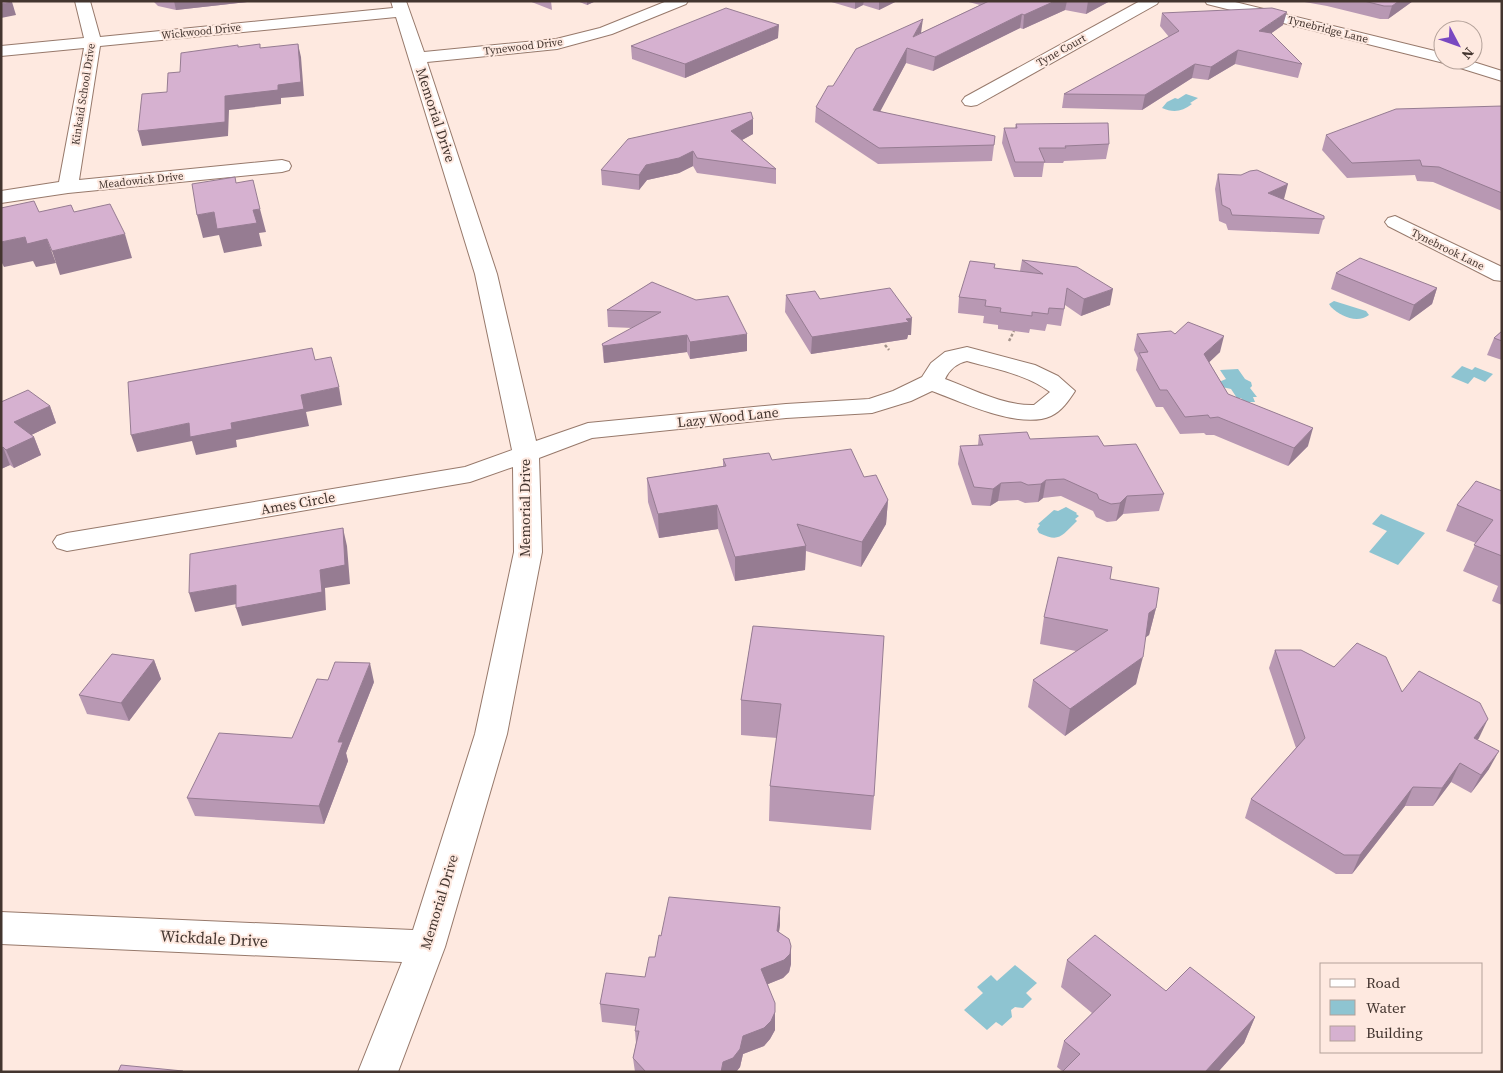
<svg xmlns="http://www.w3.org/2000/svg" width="1503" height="1073" font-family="'Source Serif 4',serif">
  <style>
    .water { fill: #8ec4d1 }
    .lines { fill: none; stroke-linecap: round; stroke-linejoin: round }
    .minor-casing { stroke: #97796b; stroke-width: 2 }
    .path { stroke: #a5948c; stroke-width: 2.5; stroke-dasharray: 3 2; stroke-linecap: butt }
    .minor { fill: #fff; fill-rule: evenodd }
    .wall { fill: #b898b3 }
    .shaded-wall { fill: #967c92 }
    .building { fill: #d6b1d0; stroke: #967c92 }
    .labels { text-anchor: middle; stroke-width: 4; stroke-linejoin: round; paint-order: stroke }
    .far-street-label { font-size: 11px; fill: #43352f; stroke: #fee9e0 }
    .street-label { font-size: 14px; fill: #43352f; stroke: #fee9e0 }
    .near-street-label { font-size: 16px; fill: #43352f; stroke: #fee9e0 }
  </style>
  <rect width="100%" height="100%" fill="#fee9e0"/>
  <!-- water -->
  <g class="water">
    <path d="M1186,94l12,4 -8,5 2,1c-10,8 -19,9 -30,4l5,-6 8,-4 3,1z"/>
    <path d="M1334,301l32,10 3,4c-12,9 -29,1 -38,-8l-2,-3z"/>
    <polygon points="1462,366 1472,370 1475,367 1493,374 1485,382 1474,377 1468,384 1451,377"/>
    <polygon points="1238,369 1245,379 1251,382 1252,386 1250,388 1257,397 1253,397 1255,402 1244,402 1241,398 1237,398 1231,389 1222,387 1219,382 1226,379 1220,370"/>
    <path d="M1066,507l11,6 -1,1 3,2 -4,3 2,2c-16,15 -17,22 -38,12l-2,-4 3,-4 -2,-1 16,-14 4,1z"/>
    <polygon points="1381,514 1425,533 1398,565 1369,552 1387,531 1372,524"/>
    <polygon points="1015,965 1037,983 1026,993 1032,999 1023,1008 1015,1007 1011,1010 1012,1017 1002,1026 996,1022 987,1030 964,1010 983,993 977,987 991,975 997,981"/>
  </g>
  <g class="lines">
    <defs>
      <g id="minor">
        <path d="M75,1h15l10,36 293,-29 -2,-7h15l18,51 132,-13 44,-11 67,-27h21l-2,3 -74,30 -55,15 -130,13 70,212 39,167 52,-18 198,-19 83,-5 24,-8 29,-14 9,-14 14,-11 22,-5 68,18 23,11 17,15c-6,9 -13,20 -24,25 -31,14 -89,-14 -119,-25l-21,10 -39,12 -86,5 -194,20 -53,20 3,94 -35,182 -62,213 -47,125h-40l44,-110 -401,-18v-32l412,18 62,-196 39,-182 -1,-85 -43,15 -403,69 -10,-3 -4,-6 4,-6 10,-3 398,-66 47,-17 -37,-176 -79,-257 -296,29 -21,134 203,-20 7,2 2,4 -2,4 -7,2 -214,21 -67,10v-12l58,-9 25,-134 -83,8v-10l83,-8zM967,361c28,8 59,13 83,31l-16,13c-30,1 -62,-16 -89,-26 4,-9 12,-16 22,-18z"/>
        <polygon points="1140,1 1159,1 1157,4 977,105 971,106 965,105 962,101 965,97"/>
        <polygon points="1205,1 1231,1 1443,53 1443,60 1467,60 1502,71 1502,81 1444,63 1207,4"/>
        <polygon points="1395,216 1502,267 1502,281 1494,280 1388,226 1385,222 1388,218"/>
      </g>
    </defs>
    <!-- minor casing -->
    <use href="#minor" class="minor-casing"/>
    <!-- path -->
    <g class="path">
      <polyline points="1009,341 1014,331"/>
      <polyline points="885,345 889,350"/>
    </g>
    <!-- minor -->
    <use href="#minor" class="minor"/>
  </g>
  <!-- wall -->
  <g class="wall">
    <polygon points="153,1 257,1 176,10 158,6"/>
    <polygon points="529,1 551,1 552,10"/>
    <polygon points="577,1 596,1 587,5"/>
    <polygon points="828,1 897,1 879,10 863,5 855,9"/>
    <polygon points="965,1 1110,1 1086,14 1065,10 1023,29 1020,28 933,71 906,63 880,111 994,145 992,161 878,164 815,122 816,107 833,86 921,33 980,5"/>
    <polygon points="1299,1 1413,1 1388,19 1380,19 1327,6"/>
    <polygon points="1162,13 1283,25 1271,33 1302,64 1298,78 1235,64 1208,80 1192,78 1142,110 1062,108 1064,94 1169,37 1160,26"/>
    <polygon points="778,38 685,78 632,59 631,46"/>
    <polygon points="1502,106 1502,211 1433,182 1417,181 1415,175 1347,178 1322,150 1326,135"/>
    <polygon points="753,119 753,134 742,140 776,169 776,184 697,173 693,166 679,173 647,180 639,190 602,185 601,170"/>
    <polygon points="1016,124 1109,144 1106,159 1064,161 1063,163 1044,163 1042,177 1014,177 1002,143 1004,128 1015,128"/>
    <polygon points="1218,174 1284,199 1283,199 1324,216 1319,234 1228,230 1226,224 1219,221 1215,189"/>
    <polygon points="1022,260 1110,305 1081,316 1065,305 1061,326 1047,324 1045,331 1030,329 1029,333 998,329 998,325 983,323 984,316 958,313 959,297 994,268 1020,271"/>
    <polygon points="1336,273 1437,288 1432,304 1409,321 1331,289"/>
    <polygon points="652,282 747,351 690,359 687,352 604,363 602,344 633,328 608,327 607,310"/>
    <polygon points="786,295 820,299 911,335 908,335 907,339 811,354 785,312"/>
    <polygon points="1502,331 1502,360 1487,355 1494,338"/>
    <polygon points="1137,334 1175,334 1220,352 1209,362 1228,394 1308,446 1288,466 1214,435 1206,435 1204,433 1180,434 1163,407 1156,407 1136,370 1138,358 1134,350"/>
    <polygon points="1,402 50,406 56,423 31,435 34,437 41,455 14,468 10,465 1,469"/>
    <polygon points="979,435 1030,439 1164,494 1159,511 1123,514 1116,521 1107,522 1096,517 1093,511 1061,496 1043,498 1038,502 1025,503 1018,500 998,501 990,506 972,505 958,464 960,446 978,445"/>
    <polygon points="723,459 772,460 864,477 888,500 886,524 861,567 806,551 805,570 735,581 718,529 659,538 648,502 647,478 723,466"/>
    <polygon points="1502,491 1502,605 1492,601 1498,586 1463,571 1476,543 1446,531 1457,505"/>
    <polygon points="1110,579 1156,608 1149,635 1145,637 1136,684 1065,736 1028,707 1033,680 1076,651 1040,644 1044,617"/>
    <polygon points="753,626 874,796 871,830 769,821 770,786 777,738 741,735 741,700"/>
    <polygon points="1275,650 1334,667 1402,692 1479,738 1477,740 1489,769 1471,793 1451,782 1433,806 1405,806 1352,874 1336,874 1245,818 1251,799 1296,748 1269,668"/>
    <polygon points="154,660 161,679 129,721 87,714 79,695"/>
    <polygon points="374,682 346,753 348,761 324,824 195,816 187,798 292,738"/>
    <polygon points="780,925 779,932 791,946 791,964 789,972 783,978 768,984 775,1030 770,1039 764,1046 743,1054 740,1067 736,1072 635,1072 633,1058 636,1043 635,1031 636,1026 602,1022 600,1004 645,977 655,957 661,936"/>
    <polygon points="1067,960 1166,991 1255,1017 1244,1043 1218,1072 1062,1072 1062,1071 1057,1067 1064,1041 1092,1013 1061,987"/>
  </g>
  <!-- shaded-wall -->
  <g class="shaded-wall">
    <polygon points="174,1 257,1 176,10"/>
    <polygon points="587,1 596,1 587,5"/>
    <polygon points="855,1 864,1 863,5 855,9"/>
    <polygon points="879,1 897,1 879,10"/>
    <polygon points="1055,1 1067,1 1065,10 1023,29 1024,15"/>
    <polygon points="1088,1 1110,1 1086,14"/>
    <polygon points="1399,1 1413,1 1388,19 1392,6"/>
    <polygon points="12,2 16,15 1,18 1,4"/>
    <polygon points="1287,12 1283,25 1256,44 1259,31"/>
    <polygon points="1022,14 1020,28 933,71 935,57"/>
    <polygon points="923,19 921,33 913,37"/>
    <polygon points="779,25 778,38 685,78 685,64"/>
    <polygon points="298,44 301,57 304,96 281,98 281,104 229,110 228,136 142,146 138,131 225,96 278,85"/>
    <polygon points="907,48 906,63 873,125 873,110"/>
    <polygon points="1238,50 1235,64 1208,80 1211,67"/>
    <polygon points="1195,64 1192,78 1142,110 1145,95"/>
    <polygon points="753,119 753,134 731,146 731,131"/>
    <polygon points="693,151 693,166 679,173 647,180 639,190 639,175 646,165"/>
    <polygon points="1288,184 1284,199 1264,208 1268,193"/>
    <polygon points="260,209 266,232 259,233 262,246 224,253 219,235 203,238 197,215 214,212 253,210"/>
    <polygon points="125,234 132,258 60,275 52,251"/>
    <polygon points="25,237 47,239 56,263 36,267 33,261 4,267 1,261 1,242"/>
    <polygon points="1437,288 1432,304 1409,321 1414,305"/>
    <polygon points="1113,289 1110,305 1081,316 1084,299"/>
    <polygon points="912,318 911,335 908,335 907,339 811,354 812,337"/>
    <polygon points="747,334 747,351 690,359 690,342"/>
    <polygon points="687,335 687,352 604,363 603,346"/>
    <polygon points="1224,336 1220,352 1200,371 1204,354"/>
    <polygon points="339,387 342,405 306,412 309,426 236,440 237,447 196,455 192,441 137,452 131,435 189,423 231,423 301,395"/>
    <polygon points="50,406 56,423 21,440 14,422"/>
    <polygon points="1313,428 1308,446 1288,466 1294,448"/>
    <polygon points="34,437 41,455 14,468 6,450"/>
    <polygon points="3,447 10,465 1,469 1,448"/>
    <polygon points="1046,480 1043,498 1038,502 1041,484"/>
    <polygon points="1001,483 998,501 990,506 993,489"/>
    <polygon points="1127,496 1123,514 1116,521 1120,503"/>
    <polygon points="888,500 886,524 861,567 862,542"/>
    <polygon points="717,505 718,529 659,538 658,514"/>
    <polygon points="343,528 347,546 350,584 325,588 326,610 242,626 236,608 320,570"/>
    <polygon points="806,546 805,570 735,581 735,557"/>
    <polygon points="236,585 242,603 195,612 189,593"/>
    <polygon points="1156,608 1149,635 1142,640 1149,613"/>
    <polygon points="1143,657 1136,684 1065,736 1070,709"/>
    <polygon points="154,660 161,679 129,721 121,703"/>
    <polygon points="370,663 374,682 346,753 348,761 324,824 319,806 338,742"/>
    <polygon points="1488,719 1479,738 1465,756 1474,738"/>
    <polygon points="1499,751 1489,769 1471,793 1481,775"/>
    <polygon points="1460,763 1451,782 1433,806 1442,788"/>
    <polygon points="1413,787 1405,806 1352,874 1360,855"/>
    <polygon points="780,907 780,925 776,949 777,931"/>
    <polygon points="791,946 791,964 789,972 783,978 761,987 761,969"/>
    <polygon points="775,1003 775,1030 770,1039 764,1046 743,1054 740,1067 736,1072 721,1072 723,1062 743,1036"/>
    <polygon points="1255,1017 1244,1043 1218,1072 1205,1072"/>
  </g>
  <!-- building -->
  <g class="building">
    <polygon points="1,1 10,1 12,2 1,4"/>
    <polygon points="989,1 1055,1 1024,15 1022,14 935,57 907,48 873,110 995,136 994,145 879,148 816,107 828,86 833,86 856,49 923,19 913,37"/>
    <polygon points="1364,1 1399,1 1392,6 1384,6"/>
    <polygon points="726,8 779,25 685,64 631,46"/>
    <polygon points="1272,8 1287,12 1259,31 1271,33 1302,64 1238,50 1211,67 1195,64 1145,95 1064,94 1179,31 1162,13"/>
    <polygon points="260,44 260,48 298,44 301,82 278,85 278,90 225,96 225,122 138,131 142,94 167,92 168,73 180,72 181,53 238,45 238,47"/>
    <polygon points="1502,106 1502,193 1439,167 1422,166 1420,160 1352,163 1326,135 1396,109"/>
    <polygon points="751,112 753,119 731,131 776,169 697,158 693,151 679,158 646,165 639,175 601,170 628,139"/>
    <polygon points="1108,123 1109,144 1065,146 1066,148 1039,148 1045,162 1015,162 1004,128 1017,128 1016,124"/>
    <polygon points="1257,170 1288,184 1268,193 1324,216 1324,219 1232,215 1230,209 1222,205 1218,174 1241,175 1250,171"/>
    <polygon points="235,177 236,183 253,180 260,209 253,210 257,223 217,229 214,212 197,215 192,184"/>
    <polygon points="34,201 39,212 71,205 74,212 110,204 125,234 52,251 47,239 27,244 25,237 1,242 1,208"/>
    <polygon points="1360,258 1437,288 1414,305 1336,273"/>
    <polygon points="1022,260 1077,267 1113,289 1084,299 1067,288 1064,309 1049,308 1048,314 1032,312 1032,316 1000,312 1001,308 985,306 986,300 959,297 970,261 995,264 994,268 1043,274"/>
    <polygon points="652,282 696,300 728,296 747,334 690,342 687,335 603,346 602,344 661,312 607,310"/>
    <polygon points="890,288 912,318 906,319 909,322 812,337 786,295 815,291 820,299"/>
    <polygon points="1188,322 1224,336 1204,354 1228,394 1313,428 1294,448 1218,417 1210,418 1208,415 1185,417 1167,390 1160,390 1139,353 1148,352 1137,334 1171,331 1175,334"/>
    <polygon points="1502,331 1502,341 1494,338"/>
    <polygon points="312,348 315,360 331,357 339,387 301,395 304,409 231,423 232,429 190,437 189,423 131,435 128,382"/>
    <polygon points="28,390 50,406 14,422 34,437 6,450 3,447 1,448 1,402"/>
    <polygon points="1027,432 1030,439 1098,436 1104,446 1136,444 1164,494 1127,496 1120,503 1111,504 1099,499 1097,494 1064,479 1046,480 1041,484 1028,485 1021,482 1001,483 993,489 974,487 960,446 983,445 979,435"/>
    <polygon points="851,449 864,477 876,475 888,500 862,542 797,524 806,546 735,557 717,505 658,514 647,478 726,466 723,459 769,453 772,460"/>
    <polygon points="1476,481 1502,491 1502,556 1474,545 1493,520 1457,505"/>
    <polygon points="343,528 345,565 320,570 322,592 236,608 236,585 189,593 190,554"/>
    <polygon points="1058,557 1112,567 1110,579 1159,588 1156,608 1149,613 1143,657 1070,709 1033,680 1108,630 1044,617"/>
    <polygon points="753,626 884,636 874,796 770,786 781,704 741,700"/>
    <polygon points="1357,643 1386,657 1402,692 1419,671 1480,703 1488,719 1474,738 1499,751 1481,775 1460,763 1442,788 1413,787 1360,855 1344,855 1251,799 1305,738 1275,650 1301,650 1334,667"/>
    <polygon points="112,654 154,660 121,703 79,695"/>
    <polygon points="335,662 370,663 338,742 343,742 319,806 187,798 219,733 292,738 317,679 328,680"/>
    <polygon points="669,897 780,907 777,931 789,939 791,946 790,954 784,960 761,969 775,1003 775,1012 771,1021 764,1028 743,1036 740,1049 733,1058 723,1062 721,1072 646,1072 633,1058 639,1031 635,1031 639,1009 600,1004 606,973 645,977 649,957 655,957 659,935 661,936"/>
    <polygon points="1095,935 1166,991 1190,967 1255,1017 1205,1072 1062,1072 1080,1054 1064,1041 1111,995 1067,960"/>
    <polygon points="121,1065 183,1071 183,1072 118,1072"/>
  </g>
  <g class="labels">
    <!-- far-street labels -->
    <g class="far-street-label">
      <text transform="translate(1328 29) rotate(14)" y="4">Tynebridge Lane</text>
      <text transform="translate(201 31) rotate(-6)" y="4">Wickwood Drive</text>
      <text transform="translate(523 46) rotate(-7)" y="4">Tynewood Drive</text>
      <text transform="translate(1061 50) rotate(-29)" y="4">Tyne Court</text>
      <text transform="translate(83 94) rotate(-81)" y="4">Kinkaid School Drive</text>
      <text transform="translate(141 180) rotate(-6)" y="4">Meadowick Drive</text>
      <text transform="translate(1448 249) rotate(26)" y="4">Tynebrook Lane</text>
    </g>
    <!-- street labels -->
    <g class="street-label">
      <text transform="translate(436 115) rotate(72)" y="5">Memorial Drive</text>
      <text transform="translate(728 417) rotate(-6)" y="5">Lazy Wood Lane</text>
      <text transform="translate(298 503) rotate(-10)" y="5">Ames Circle</text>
      <text transform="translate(525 508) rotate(-90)" y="5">Memorial Drive</text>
      <text transform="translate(439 902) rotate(-73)" y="5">Memorial Drive</text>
    </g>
    <!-- near-street labels -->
    <g class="near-street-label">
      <text transform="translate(214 938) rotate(3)" y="6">Wickdale Drive</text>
    </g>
  </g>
  <!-- border -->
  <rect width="1503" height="1073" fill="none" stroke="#43352f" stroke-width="5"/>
  <!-- legend -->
  <rect x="1320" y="963" width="162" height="90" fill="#fee9e0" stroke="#b3a199"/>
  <rect x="1330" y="979" width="25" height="8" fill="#ffffff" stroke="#b3a199"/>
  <text x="1366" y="988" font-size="15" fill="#43352f">Road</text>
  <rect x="1330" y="1000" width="25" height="15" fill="#8ec4d1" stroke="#b3a199"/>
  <text x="1366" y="1013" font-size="15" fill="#43352f">Water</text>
  <rect x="1330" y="1026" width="25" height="15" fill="#d6b1d0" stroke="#b3a199"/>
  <text x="1366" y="1038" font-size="15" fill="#43352f">Building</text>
  <!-- north arrow -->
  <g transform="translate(1458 45) rotate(131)"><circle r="24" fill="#fee9e0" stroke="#b3a199"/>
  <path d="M0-4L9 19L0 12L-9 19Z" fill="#7949c1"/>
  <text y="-8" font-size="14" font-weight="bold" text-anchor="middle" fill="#43352f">N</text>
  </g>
</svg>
